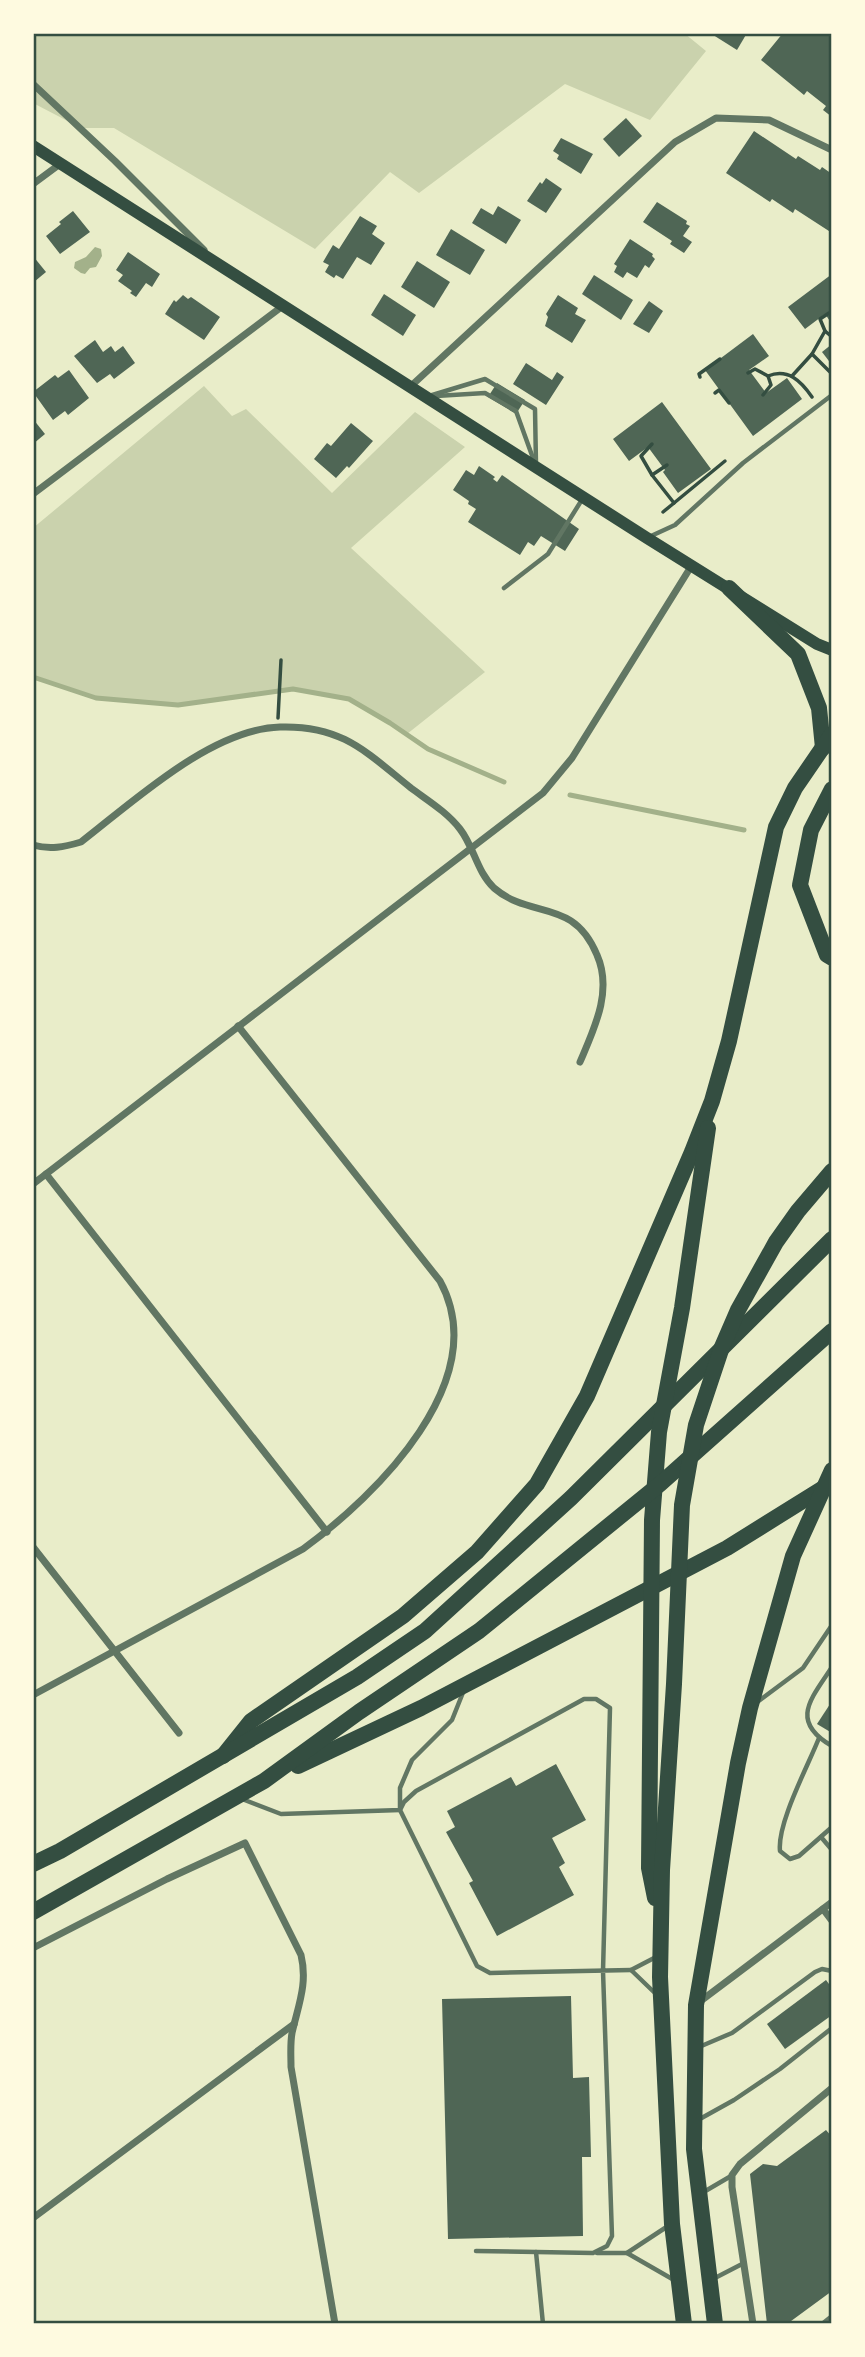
<svg xmlns="http://www.w3.org/2000/svg" width="865" height="2357" font-family="'Crimson Pro',serif">
  <style>
    .green { fill: #cad2ad }
    .water { fill: #a3b18a }
    .lines { fill: none; stroke-linecap: round; stroke-linejoin: round }
    .stream { stroke: #a3b18a; stroke-width: 5 }
    .building { fill: #4f6655 }
    .path { stroke: #344e41; stroke-width: 3.5 }
    .service { stroke: #617663; stroke-width: 4.5 }
    .minor { stroke: #617663; stroke-width: 7 }
    .secondary { stroke: #344e41; stroke-width: 12 }
    .trunk { stroke: #344e41; stroke-width: 16 }
    .neatline { fill: none; stroke: #344e41; stroke-width: 2.5 }
  </style>
  <rect width="100%" height="100%" fill="#e9edc9"/>
  <!-- green -->
  <g class="green">
    <polygon points="33,33 684,33 706,51 650,120 565,84 419,193 390,172 315,249 114,128 81,128 33,103"/>
    <polygon points="204,386 232,416 246,409 332,493 415,412 465,447 351,548 485,672 407,734 349,699 293,689 178,705 96,698 33,677 33,528"/>
  </g>
  <!-- water -->
  <polygon class="water" points="95,247 101,249 102,256 96,267 90,268 85,274 81,273 74,268 75,262 86,257"/>
  <g class="lines">
    <!-- stream -->
    <g class="stream">
      <polyline points="33,677 96,698 178,705 293,689 349,699 390,723 428,749 504,782"/>
      <polyline points="570,795 744,830"/>
    </g>
  </g>
  <!-- building -->
  <g class="building">
    <polygon points="710,33 747,33 737,50"/>
    <polygon points="783,33 832,33 832,117 823,110 826,106 807,91 804,95 761,60"/>
    <polygon points="626,118 642,136 619,157 603,139"/>
    <polygon points="754,131 796,159 798,156 820,170 822,167 832,174 832,233 795,209 793,213 772,199 770,202 726,173"/>
    <polygon points="561,138 593,154 581,174 557,159 559,155 553,151"/>
    <polygon points="546,178 562,189 546,213 527,201 540,182 542,184"/>
    <polygon points="657,202 687,221 686,224 690,226 683,236 692,242 684,253 670,244 672,241 643,222"/>
    <polygon points="498,206 521,220 506,244 472,223 481,208 493,215"/>
    <polygon points="73,211 90,232 60,254 46,236 61,224 59,222"/>
    <polygon points="360,216 377,226 372,234 385,243 371,265 357,257 343,279 336,275 334,278 325,272 329,265 323,262 333,245 339,249"/>
    <polygon points="451,229 485,250 470,275 436,255"/>
    <polygon points="630,239 653,254 652,256 655,259 649,268 645,265 637,278 627,272 623,278 614,272 617,266 614,264"/>
    <polygon points="128,252 160,274 152,287 146,283 136,297 130,293 132,291 118,281 123,275 116,270"/>
    <polygon points="33,256 46,272 34,282 33,281"/>
    <polygon points="417,261 450,282 434,308 401,287"/>
    <polygon points="832,274 832,324 825,314 805,329 788,307"/>
    <polygon points="594,275 633,300 621,320 582,294"/>
    <polygon points="384,294 416,315 403,336 371,315"/>
    <polygon points="183,295 188,299 191,297 220,317 204,340 165,314 174,300 176,302"/>
    <polygon points="558,295 578,308 575,314 586,320 572,343 545,326 548,317 546,314"/>
    <polygon points="649,301 663,311 649,333 633,324"/>
    <polygon points="753,334 769,356 749,370 766,393 787,378 802,399 753,436 705,370"/>
    <polygon points="95,340 103,352 111,346 115,352 123,346 135,363 114,379 110,374 97,383 74,356"/>
    <polygon points="832,344 832,365 822,352"/>
    <polygon points="526,363 552,380 557,372 564,377 546,405 513,384"/>
    <polygon points="69,370 89,398 68,415 65,411 53,420 33,392 55,375 58,378"/>
    <polygon points="497,383 525,400 516,414 488,397"/>
    <polygon points="662,402 711,469 678,493 663,472 665,470 648,447 629,461 613,439"/>
    <polygon points="33,419 45,434 33,444"/>
    <polygon points="351,423 373,441 349,468 347,466 336,478 314,459 327,443 331,446"/>
    <polygon points="479,466 495,477 493,479 497,482 502,475 579,529 565,551 541,536 534,546 528,542 520,555 468,522 476,509 468,504 469,501 453,490 466,470 474,475"/>
    <polygon points="832,1701 832,1733 817,1724"/>
    <polygon points="556,1764 586,1820 552,1838 565,1863 559,1867 574,1895 497,1936 469,1883 473,1881 446,1832 455,1827 447,1811 511,1777 516,1786"/>
    <polygon points="826,1980 832,1988 832,2015 785,2049 767,2024"/>
    <polygon points="571,1996 573,2078 589,2077 591,2157 582,2157 583,2236 448,2239 442,1999"/>
    <polygon points="826,2130 832,2137 832,2291 787,2324 767,2324 750,2174 763,2164 777,2166"/>
  </g>
  <g class="lines">
    <!-- path -->
    <g class="path">
      <polyline points="825,331 820,319 829,313"/>
      <polyline points="832,337 825,331 812,354 832,374"/>
      <path d="M748,373l7,-4 13,7c20,-8 33,5 44,21"/>
      <polyline points="792,376 812,354"/>
      <polyline points="700,377 699,374 720,359"/>
      <polyline points="715,393 719,390 729,403"/>
      <polyline points="763,395 771,385 768,376"/>
      <polyline points="652,444 641,456 652,475"/>
      <polyline points="667,465 652,475 674,503 725,461"/>
      <polyline points="663,512 674,503"/>
      <polyline points="278,718 281,660"/>
    </g>
    <!-- service -->
    <g class="service">
      <polyline points="429,396 485,379 535,409 536,465"/>
      <polyline points="436,396 485,393 516,411 534,461"/>
      <polyline points="651,536 675,525 743,463 832,395"/>
      <polyline points="504,588 548,554 583,498"/>
      <path d="M832,1667c-21,32 -43,54 0,79"/>
      <polyline points="756,1703 803,1668 832,1625"/>
      <path d="M819,1738c-11,28 -42,85 -39,113l10,8 9,-3 33,-29"/>
      <polyline points="242,1799 281,1814 400,1810 400,1788 412,1760 452,1720 464,1690"/>
      <polyline points="821,1837 832,1850"/>
      <polyline points="656,1957 631,1970 657,1995"/>
      <polyline points="699,2047 732,2033 815,1972 822,1969 832,1971"/>
      <polyline points="698,2120 734,2100 780,2069 832,2028"/>
      <polyline points="702,2193 731,2176"/>
      <polyline points="668,2226 627,2253 674,2280"/>
      <polyline points="476,2251 593,2253 607,2246 612,2236 603,1971 610,1708 596,1699 584,1699 416,1791 404,1802 400,1810 477,1966 490,1973 631,1970"/>
      <polyline points="536,2252 543,2324"/>
      <polyline points="597,2253 627,2253"/>
      <polyline points="713,2279 744,2263"/>
      <polyline points="822,2324 832,2316"/>
    </g>
    <!-- minor -->
    <g class="minor">
      <polyline points="33,84 115,161 204,250"/>
      <polyline points="33,184 60,164"/>
      <polyline points="411,386 675,142 716,118 769,120 832,150"/>
      <polyline points="33,494 284,305"/>
      <path d="M33,845c17,5 31,2 48,-3 52,-40 130,-113 199,-115 62,-2 86,25 131,61 16,12 36,24 49,41 14,18 17,43 34,59 37,32 79,9 103,67 16,36 -3,74 -17,107"/>
      <polyline points="46,1174 327,1532"/>
      <polyline points="33,1184 543,793 572,758 692,565"/>
      <polyline points="33,1547 179,1733"/>
      <path d="M33,1695l270,-146c74,-54 191,-169 137,-268l-202,-255"/>
      <polyline points="823,1909 832,1921"/>
      <path d="M33,1948l134,-69 78,-36 56,112c7,29 -3,51 -9,78 -2,11 -1,23 -1,34l44,257"/>
      <polyline points="698,2003 832,1902"/>
      <polyline points="33,2218 294,2024"/>
      <polyline points="753,2324 732,2187 732,2175 740,2164 832,2088"/>
    </g>
    <!-- secondary -->
    <polyline class="secondary" points="33,146 647,538 817,644 832,650"/>
    <!-- trunk -->
    <g class="trunk">
      <polyline points="729,588 798,654 819,708 823,748"/>
      <polyline points="832,789 811,830 800,885 827,955 832,958"/>
      <polyline points="223,1756 251,1721 403,1616 477,1552 537,1484 587,1396 692,1152 712,1101 729,1041 776,827 795,788 832,734"/>
      <polyline points="298,1766 421,1708 727,1548 825,1487"/>
      <polyline points="33,1864 60,1851 357,1677 425,1631 571,1498 832,1239"/>
      <polyline points="655,1898 649,1868 652,1520 659,1432 682,1308 708,1128"/>
      <polyline points="33,1912 264,1781 359,1712 479,1631 660,1484 832,1331"/>
      <polyline points="684,2324 672,2224 660,1977 662,1870 674,1684 682,1505 696,1425 722,1347 738,1310 776,1242 798,1211 832,1171"/>
      <polyline points="715,2324 694,2149 696,2005 738,1763 750,1708 793,1556 832,1470"/>
    </g>
  </g>
  <!-- border -->
  <rect width="865" height="2357" fill="none" stroke="#fefae0" stroke-width="70"/>
  <rect x="35" y="35" width="795" height="2287" class="neatline"/>
</svg>
